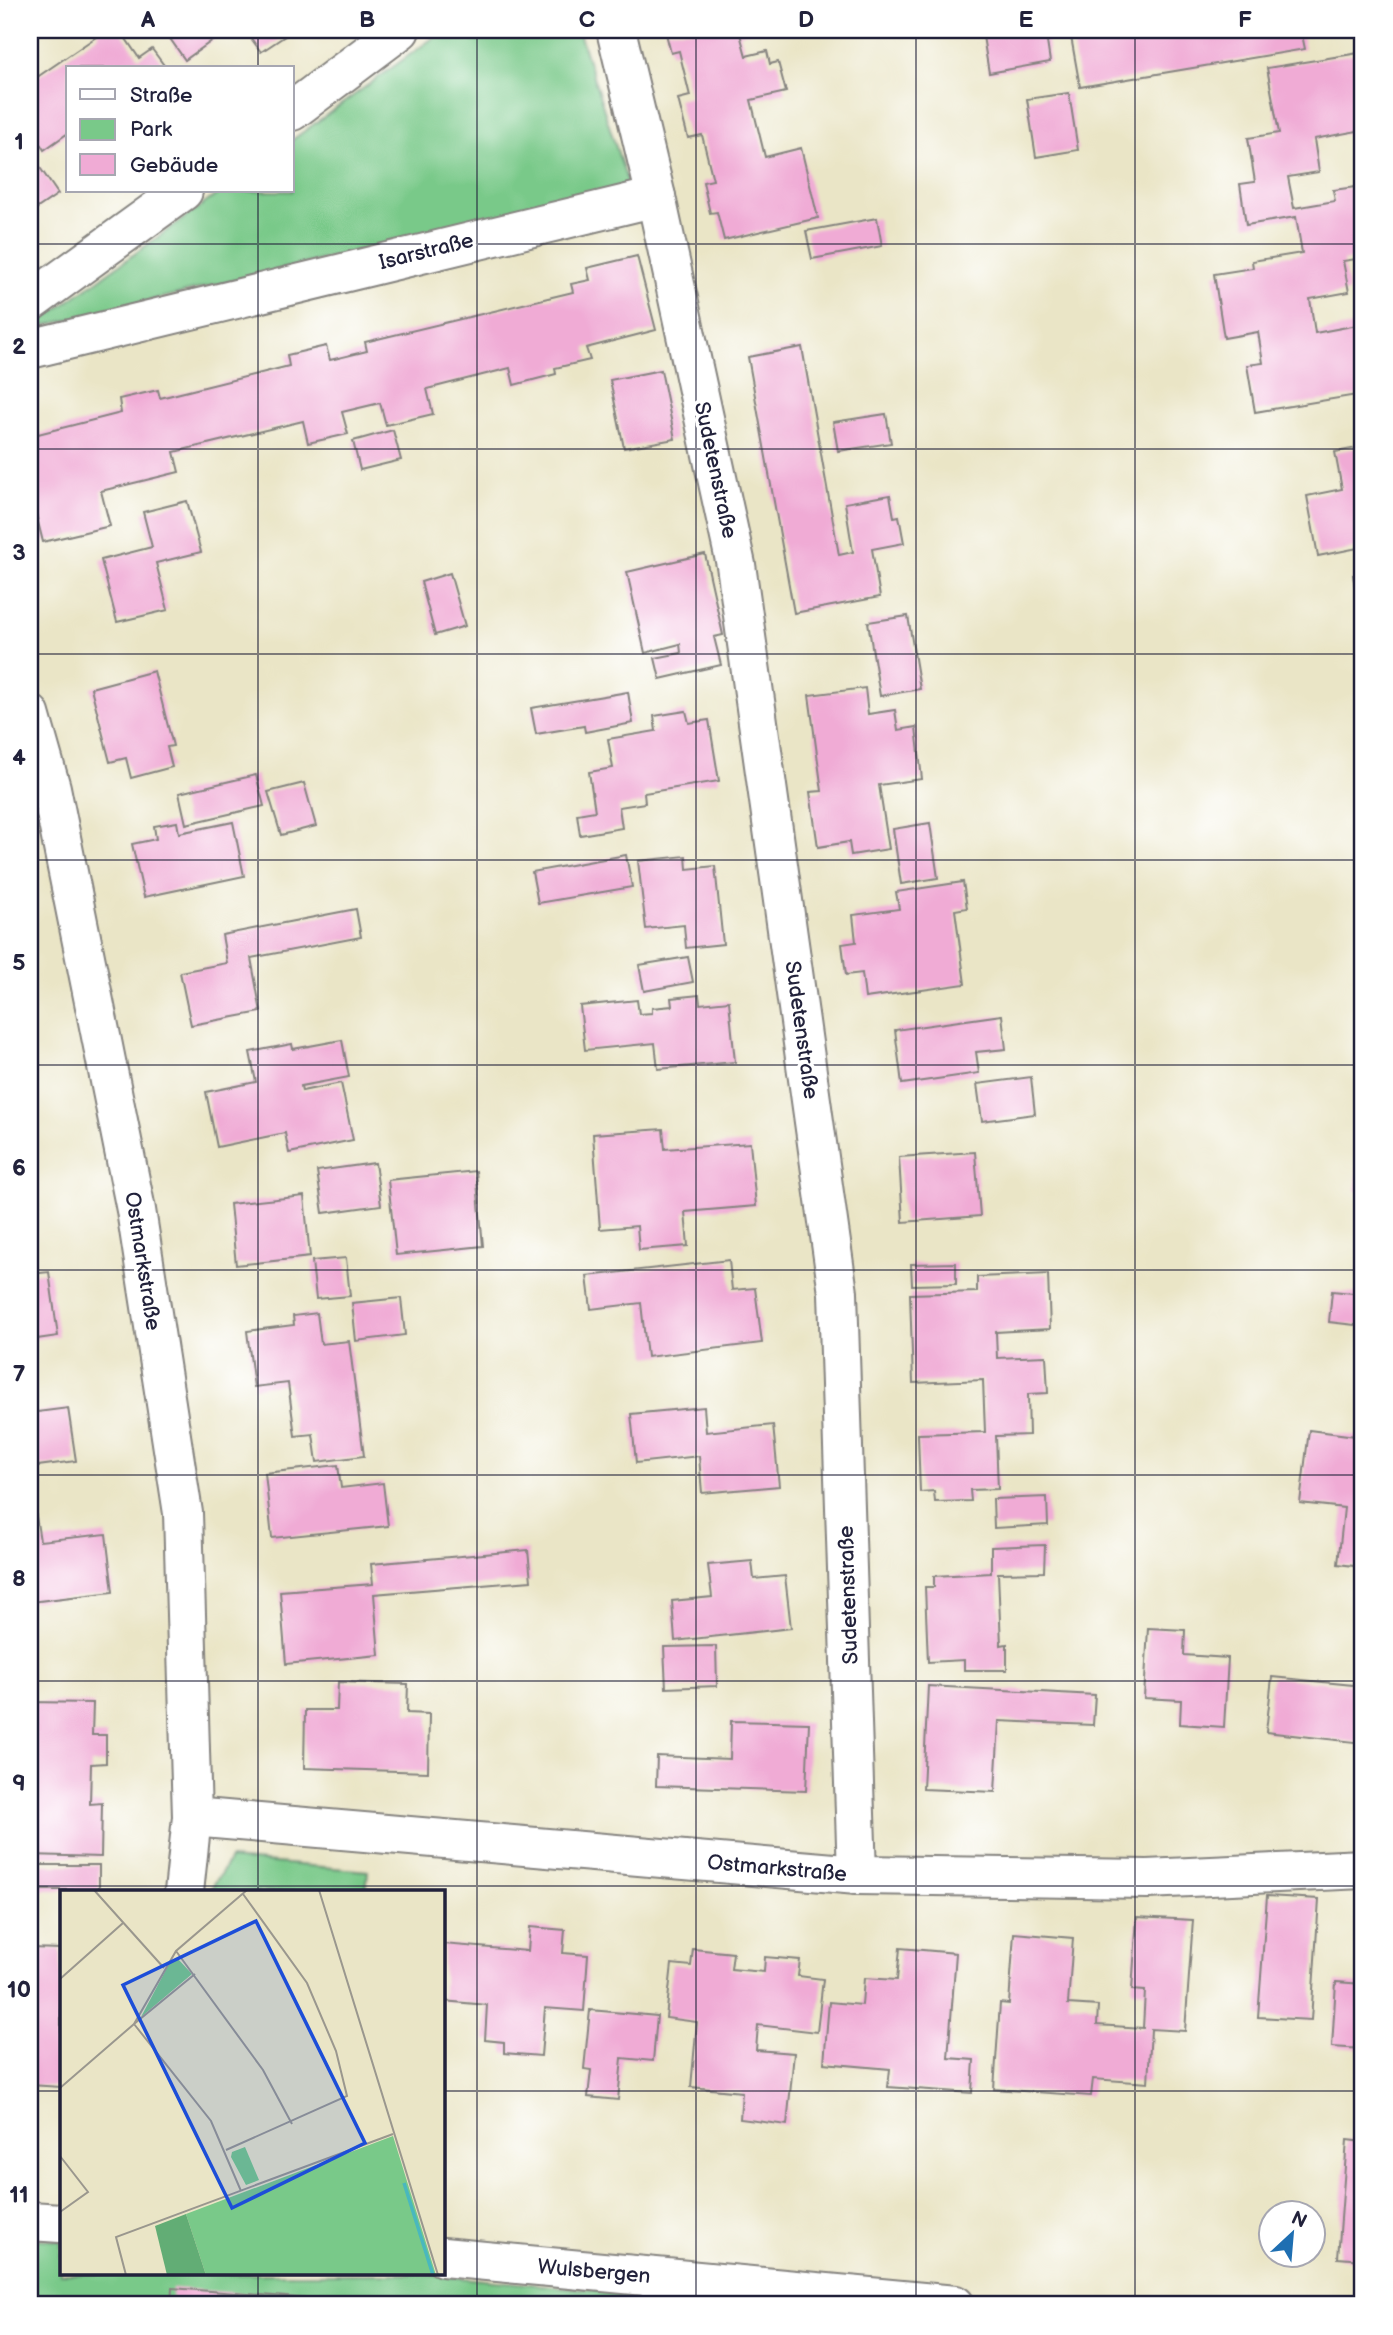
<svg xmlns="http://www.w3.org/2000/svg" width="1393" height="2335" font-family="'Balsamiq Sans',sans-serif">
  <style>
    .green { fill: #79c989; stroke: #4e7662; stroke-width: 2 }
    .building { fill: #f0abd5 }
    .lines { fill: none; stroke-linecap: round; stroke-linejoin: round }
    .minor-casing { stroke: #868480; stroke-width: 42 }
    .minor { stroke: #fff; stroke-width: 38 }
    .grid { fill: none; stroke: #22223b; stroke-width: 2; stroke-opacity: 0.55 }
    .labels { text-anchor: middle; stroke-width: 7; stroke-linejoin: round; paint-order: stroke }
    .street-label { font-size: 21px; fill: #22223b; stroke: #fff }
    .inset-river { fill: none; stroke: #49b8be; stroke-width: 3.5 }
    .inset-road { fill: none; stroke: #9a978e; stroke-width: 2 }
    .view { fill: #1d4ed8; fill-opacity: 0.15; stroke: #1d4ed8; stroke-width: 3.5 }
    .inset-edge { fill: none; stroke: #22223b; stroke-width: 3.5 }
    .neatline { fill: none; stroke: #22223b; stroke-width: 2.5 }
    .grid-label { font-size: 23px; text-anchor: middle; font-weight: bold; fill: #22223b }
  </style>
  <rect width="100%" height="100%" fill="#fff"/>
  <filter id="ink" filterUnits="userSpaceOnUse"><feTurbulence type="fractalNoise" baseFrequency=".0143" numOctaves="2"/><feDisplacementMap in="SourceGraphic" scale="14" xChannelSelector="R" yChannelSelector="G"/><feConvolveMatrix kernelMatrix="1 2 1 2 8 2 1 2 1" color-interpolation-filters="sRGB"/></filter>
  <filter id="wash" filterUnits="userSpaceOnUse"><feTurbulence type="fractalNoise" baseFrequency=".00686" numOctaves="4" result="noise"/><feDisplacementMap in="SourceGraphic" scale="28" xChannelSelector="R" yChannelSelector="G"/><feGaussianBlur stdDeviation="1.57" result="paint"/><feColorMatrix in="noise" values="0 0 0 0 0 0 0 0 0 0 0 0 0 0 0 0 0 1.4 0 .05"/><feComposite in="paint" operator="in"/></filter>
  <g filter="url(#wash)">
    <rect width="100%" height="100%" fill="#eae5c6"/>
    <!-- green -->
    <g class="green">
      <polygon points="444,30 578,30 629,187 30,329 222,191 292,191 292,140"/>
      <polygon points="230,1859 368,1871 366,1892 209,1892"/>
      <polygon points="30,2238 61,2241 61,2274 419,2274 764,2305 30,2305"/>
    </g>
    <g id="blocks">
      <!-- building -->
      <g class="building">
        <polygon points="96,30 120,30 139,58 152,49 166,68 68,68 68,133 44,150 41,145 30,153 58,194 30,213 30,82 99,35"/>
        <polygon points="164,30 216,30 220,35 185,60"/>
        <polygon points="245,30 294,30 261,52"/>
        <polygon points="665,30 755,30 740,34 746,56 767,51 770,64 778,62 786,92 751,100 765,157 801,148 818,218 724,240 717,212 710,213 703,182 713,180 702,135 688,138 678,99 690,96 679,51 671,53"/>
        <polygon points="982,30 1301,30 1305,49 1080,87 1070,31 1046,35 1050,62 989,73"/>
        <polygon points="1359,53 1363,72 1363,130 1314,139 1319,172 1288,177 1294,208 1335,201 1333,190 1363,186 1363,258 1343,261 1349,292 1310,299 1315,333 1363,324 1363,394 1255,412 1247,365 1263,363 1258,332 1224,338 1214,274 1253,268 1252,261 1302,253 1296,217 1246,225 1240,184 1255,182 1248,138 1279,133 1267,68"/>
        <polygon points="1069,93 1078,150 1036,157 1027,99"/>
        <polygon points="877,218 882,246 812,259 806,231"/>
        <polygon points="637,256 656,330 586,348 590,360 555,368 556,374 514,385 510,368 427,389 433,414 386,425 380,403 342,412 348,434 308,443 303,421 174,452 179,472 101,491 110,526 43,542 30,490 30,436 121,413 119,399 158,390 160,398 289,366 287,355 326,346 330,360 367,351 365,342 573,292 571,284 590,280 587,268"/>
        <polygon points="802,347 839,555 853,552 845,503 890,495 894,517 899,516 904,543 872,549 880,597 794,613 748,357"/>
        <polygon points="661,370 675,439 624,448 610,380"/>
        <polygon points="886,414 891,443 838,451 833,422"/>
        <polygon points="393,430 401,460 360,470 353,441"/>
        <polygon points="1363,447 1363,547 1318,556 1307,496 1342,489 1335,452"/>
        <polygon points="187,501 201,552 156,563 168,610 117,622 101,560 152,547 143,512"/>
        <polygon points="705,554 723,635 714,637 721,665 660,679 655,658 681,653 680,644 645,653 627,572"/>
        <polygon points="450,573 465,626 435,635 421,582"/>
        <polygon points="1363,574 1363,630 1362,630 1353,575"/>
        <polygon points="908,616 920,689 880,696 868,622"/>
        <polygon points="154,671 173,746 167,747 172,767 131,778 126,758 110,762 91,688"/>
        <polygon points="865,688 868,714 895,710 898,730 916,727 922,779 879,785 889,849 851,855 849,842 818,847 810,792 822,791 809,695"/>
        <polygon points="628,692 633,723 585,732 584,726 536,734 531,708"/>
        <polygon points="686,711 689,723 709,720 719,781 644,793 645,803 619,807 622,828 580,835 577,814 595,811 589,772 613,768 608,739 656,731 654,716"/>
        <polygon points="256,775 264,806 186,824 179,793"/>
        <polygon points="304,783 316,826 281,835 268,792"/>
        <rect x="1359" y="814" width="4" height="24"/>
        <polygon points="177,822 179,833 233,822 244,876 144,897 132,844 156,839 154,826"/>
        <polygon points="930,823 938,878 901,884 893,829"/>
        <polygon points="626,855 632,887 538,903 532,872"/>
        <polygon points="686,856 687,869 715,866 723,944 686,948 684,925 646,929 638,861"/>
        <polygon points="963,882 967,908 955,910 965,984 865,998 862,973 846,975 842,944 856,942 853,915 899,909 896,892"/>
        <polygon points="356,909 361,937 251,958 261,1012 191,1025 180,972 227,963 222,935"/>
        <polygon points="688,957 693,982 644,991 639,965"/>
        <polygon points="699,995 700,1004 729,1001 735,1062 658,1069 655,1043 585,1050 580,1006 637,1000 639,1014 652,1013 652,1008 672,1006 671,998"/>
        <polygon points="1002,1015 1006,1049 976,1052 979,1073 902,1084 895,1030"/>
        <polygon points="342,1040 349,1077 301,1086 302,1091 341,1083 353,1140 289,1153 285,1133 217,1147 206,1092 256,1082 250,1052 292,1044 293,1049"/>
        <polygon points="1031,1077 1035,1114 982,1121 977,1084"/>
        <polygon points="663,1129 665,1149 750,1143 756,1206 685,1212 688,1246 639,1250 637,1226 600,1229 593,1134"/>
        <polygon points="975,1152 980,1216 903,1222 899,1157"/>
        <polygon points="1358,1159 1363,1159 1363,1191 1356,1191"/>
        <polygon points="375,1163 381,1205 323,1213 317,1171"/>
        <polygon points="476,1171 483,1246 396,1255 388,1180"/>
        <polygon points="30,1174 36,1201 30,1202"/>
        <polygon points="304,1196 310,1257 236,1265 230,1204"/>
        <polygon points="346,1258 350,1296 316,1299 312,1261"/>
        <polygon points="729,1260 732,1290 755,1288 762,1343 647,1357 641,1303 591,1309 587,1276"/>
        <polygon points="956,1263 956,1284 912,1285 911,1264"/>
        <polygon points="49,1272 58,1336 30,1340 30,1274"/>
        <polygon points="1048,1274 1050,1329 996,1332 997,1358 1046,1356 1048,1393 1028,1394 1029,1435 996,1436 998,1489 970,1490 971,1501 935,1502 934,1491 920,1492 918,1434 985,1432 983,1380 913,1383 910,1294 977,1292 977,1277"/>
        <polygon points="1332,1291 1363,1294 1363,1326 1329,1322"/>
        <polygon points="401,1298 405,1335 356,1341 352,1303"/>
        <polygon points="317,1313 321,1344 349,1341 364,1456 317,1462 313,1434 295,1436 288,1383 254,1387 247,1331 294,1325 293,1316"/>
        <polygon points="704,1407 706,1432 773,1425 779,1486 702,1493 699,1456 636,1463 631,1414"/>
        <polygon points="68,1408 76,1461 30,1467 30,1413"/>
        <polygon points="1309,1430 1363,1437 1363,1567 1338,1564 1344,1508 1300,1503"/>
        <polygon points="338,1465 341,1488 383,1483 388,1526 272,1538 265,1473"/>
        <polygon points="1047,1497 1048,1525 994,1528 993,1499"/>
        <polygon points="30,1510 35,1510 40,1541 106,1534 113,1592 30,1602"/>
        <polygon points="1045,1545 1044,1572 998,1573 1001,1645 1007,1644 1007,1670 964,1670 964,1660 928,1662 925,1587 934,1587 934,1576 991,1573 991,1547"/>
        <polygon points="528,1550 531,1581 374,1594 379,1655 286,1664 280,1591 373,1584 371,1564"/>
        <polygon points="752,1561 754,1579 785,1576 791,1628 675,1641 672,1601 712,1597 708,1565"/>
        <polygon points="1148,1628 1185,1630 1184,1655 1228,1658 1224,1727 1180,1724 1181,1700 1144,1698"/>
        <polygon points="716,1646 717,1686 666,1688 664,1647"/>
        <polygon points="1272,1677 1363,1686 1363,1743 1266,1732"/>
        <polygon points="338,1682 408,1684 407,1713 429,1714 428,1772 304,1768 305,1710 337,1710"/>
        <polygon points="928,1686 1095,1695 1093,1725 999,1721 995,1792 923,1789"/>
        <polygon points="30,1702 93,1703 92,1735 106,1735 106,1763 91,1764 90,1804 102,1803 101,1857 30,1855 30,1781 33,1781 33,1756 30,1756"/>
        <polygon points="731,1721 809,1723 806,1791 656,1786 657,1756 730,1759"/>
        <rect x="30" y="1865" width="69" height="25"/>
        <polygon points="1267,1896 1319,1899 1311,2020 1258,2017"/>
        <polygon points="1137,1917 1193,1920 1185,2031 1151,2029 1148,2083 1093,2079 1091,2096 994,2089 1000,2003 1009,2004 1014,1933 1073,1938 1068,2004 1098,2006 1097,2025 1143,2028 1145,1991 1132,1990"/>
        <polygon points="530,1927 565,1930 563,1953 588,1955 584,2011 545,2008 541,2056 504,2053 504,2042 485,2040 487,2005 443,2001 443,1944 528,1951"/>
        <polygon points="30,1948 61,1949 61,2087 30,2085"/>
        <polygon points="900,1948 956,1953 948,2058 974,2060 972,2093 888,2087 890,2069 824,2063 829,2002 862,2005 864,1978 897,1980"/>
        <polygon points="693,1949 733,1953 731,1969 764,1972 765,1957 800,1960 798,1976 823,1979 817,2032 758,2025 756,2050 794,2053 787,2125 740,2119 742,2092 691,2087 697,2022 666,2018 672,1964 691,1966"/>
        <polygon points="1336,1982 1363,1984 1363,2049 1332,2047"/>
        <polygon points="590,2010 657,2016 653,2061 622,2058 618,2100 588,2097 591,2070 584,2069"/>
        <polygon points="1347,2140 1363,2142 1363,2260 1338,2258"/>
        <polygon points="172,2288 361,2303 361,2305 171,2305"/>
      </g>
    </g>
  </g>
  <g filter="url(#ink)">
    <use href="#blocks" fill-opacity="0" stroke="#868480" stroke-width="2"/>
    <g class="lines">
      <defs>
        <g id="minor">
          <polyline points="616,30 656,197 736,565 838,1293 857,1875"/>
          <polyline points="292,111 400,30"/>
          <polyline points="30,302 183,191"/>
          <polyline points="30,349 656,197"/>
          <polyline points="30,714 51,788 136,1210 183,1513 192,1817 184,1892"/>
          <polyline points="192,1817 857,1875 1147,1879 1363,1869"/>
          <polyline points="30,2221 61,2223"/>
          <polyline points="443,2257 955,2305"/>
        </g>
      </defs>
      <!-- minor casing -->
      <use href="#minor" class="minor-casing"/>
      <!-- minor -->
      <use href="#minor" class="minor"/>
    </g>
  </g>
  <!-- grid -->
  <path class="grid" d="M258,30v38M477,30v2275M696,30v2275M916,30v2275M1135,30v2275M258,191v1701M30,244h1333M30,449h1333M30,654h1333M30,860h1333M30,1065h1333M30,1270h1333M30,1475h1333M30,1681h1333M30,1886h1333M30,2091h31M443,2091h920M258,2274v31"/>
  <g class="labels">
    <!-- street labels -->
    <g class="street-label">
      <text transform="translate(426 251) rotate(-14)" y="7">Isarstraße</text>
      <text transform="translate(716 470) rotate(78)" y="7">Sudetenstraße</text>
      <text transform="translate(802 1030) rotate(82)" y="7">Sudetenstraße</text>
      <text transform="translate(143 1261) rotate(81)" y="7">Ostmarkstraße</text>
      <text transform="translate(848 1595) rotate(-92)" y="7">Sudetenstraße</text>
      <text transform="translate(777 1868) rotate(5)" y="7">Ostmarkstraße</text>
      <text transform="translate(594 2271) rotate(5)" y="7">Wulsbergen</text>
    </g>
  </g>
  <!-- overview -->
  <g transform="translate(60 1890)">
    <rect width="385" height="385" fill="#eae5c6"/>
    <path d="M117,68l15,16 -51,43 28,-53zM333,246l43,139h-230l-20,-61zM185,257l14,33 -13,5 -15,-28 1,-5z" fill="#79c989"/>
    <path d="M126,324l20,61h-39l-12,-49z" fill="#62ad75"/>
    <path class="inset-river" d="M344,293l29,92"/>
    <path class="inset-road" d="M34,0l70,78M259,0l119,385M116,61l87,119 29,54M135,84l-61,50 77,97 30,70M0,89l63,-56M0,198l74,-64 42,-73 71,-61M166,260l121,-54 -11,-45 -29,-68 -64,-89M0,266l28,36 -28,20M66,385l-10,-38 277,-103"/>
    <path class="view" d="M196,31l109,222 -133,65 -109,-223z"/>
    <rect width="385" height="385" class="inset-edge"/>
  </g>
  <!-- margin -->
  <rect width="1393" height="2335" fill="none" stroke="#fff" stroke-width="77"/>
  <!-- legend -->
  <rect x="66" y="66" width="228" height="126" fill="#ffffff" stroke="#a7a7b1" stroke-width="2"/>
  <rect x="80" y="89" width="35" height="10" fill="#ffffff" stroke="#a7a7b1" stroke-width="2"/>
  <text x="130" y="102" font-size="21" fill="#22223b">Straße</text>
  <rect x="80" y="119" width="35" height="21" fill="#79c989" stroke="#a7a7b1" stroke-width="2"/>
  <text x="130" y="136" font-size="21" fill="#22223b">Park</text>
  <rect x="80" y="154" width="35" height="21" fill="#f0abd5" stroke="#a7a7b1" stroke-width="2"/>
  <text x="130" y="172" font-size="21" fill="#22223b">Gebäude</text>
  <!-- north arrow -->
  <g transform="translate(1292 2234) rotate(26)"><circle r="33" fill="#ffffff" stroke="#a7a7b1" stroke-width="2"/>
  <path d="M0-5L12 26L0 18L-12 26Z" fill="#1f6fb2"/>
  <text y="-10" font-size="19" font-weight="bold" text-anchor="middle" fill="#22223b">N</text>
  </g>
  <rect x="38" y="38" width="1316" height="2258" class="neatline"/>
  <g class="grid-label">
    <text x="148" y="27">A</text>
    <text x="367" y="27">B</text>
    <text x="587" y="27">C</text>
    <text x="806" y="27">D</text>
    <text x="1026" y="27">E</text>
    <text x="1245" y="27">F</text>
    <text x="19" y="149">1</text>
    <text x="19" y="354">2</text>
    <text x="19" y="560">3</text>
    <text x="19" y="765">4</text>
    <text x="19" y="970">5</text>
    <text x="19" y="1175">6</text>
    <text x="19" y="1381">7</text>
    <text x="19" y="1586">8</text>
    <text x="19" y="1791">9</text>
    <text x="19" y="1997">10</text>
    <text x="19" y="2202">11</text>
  </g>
</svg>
